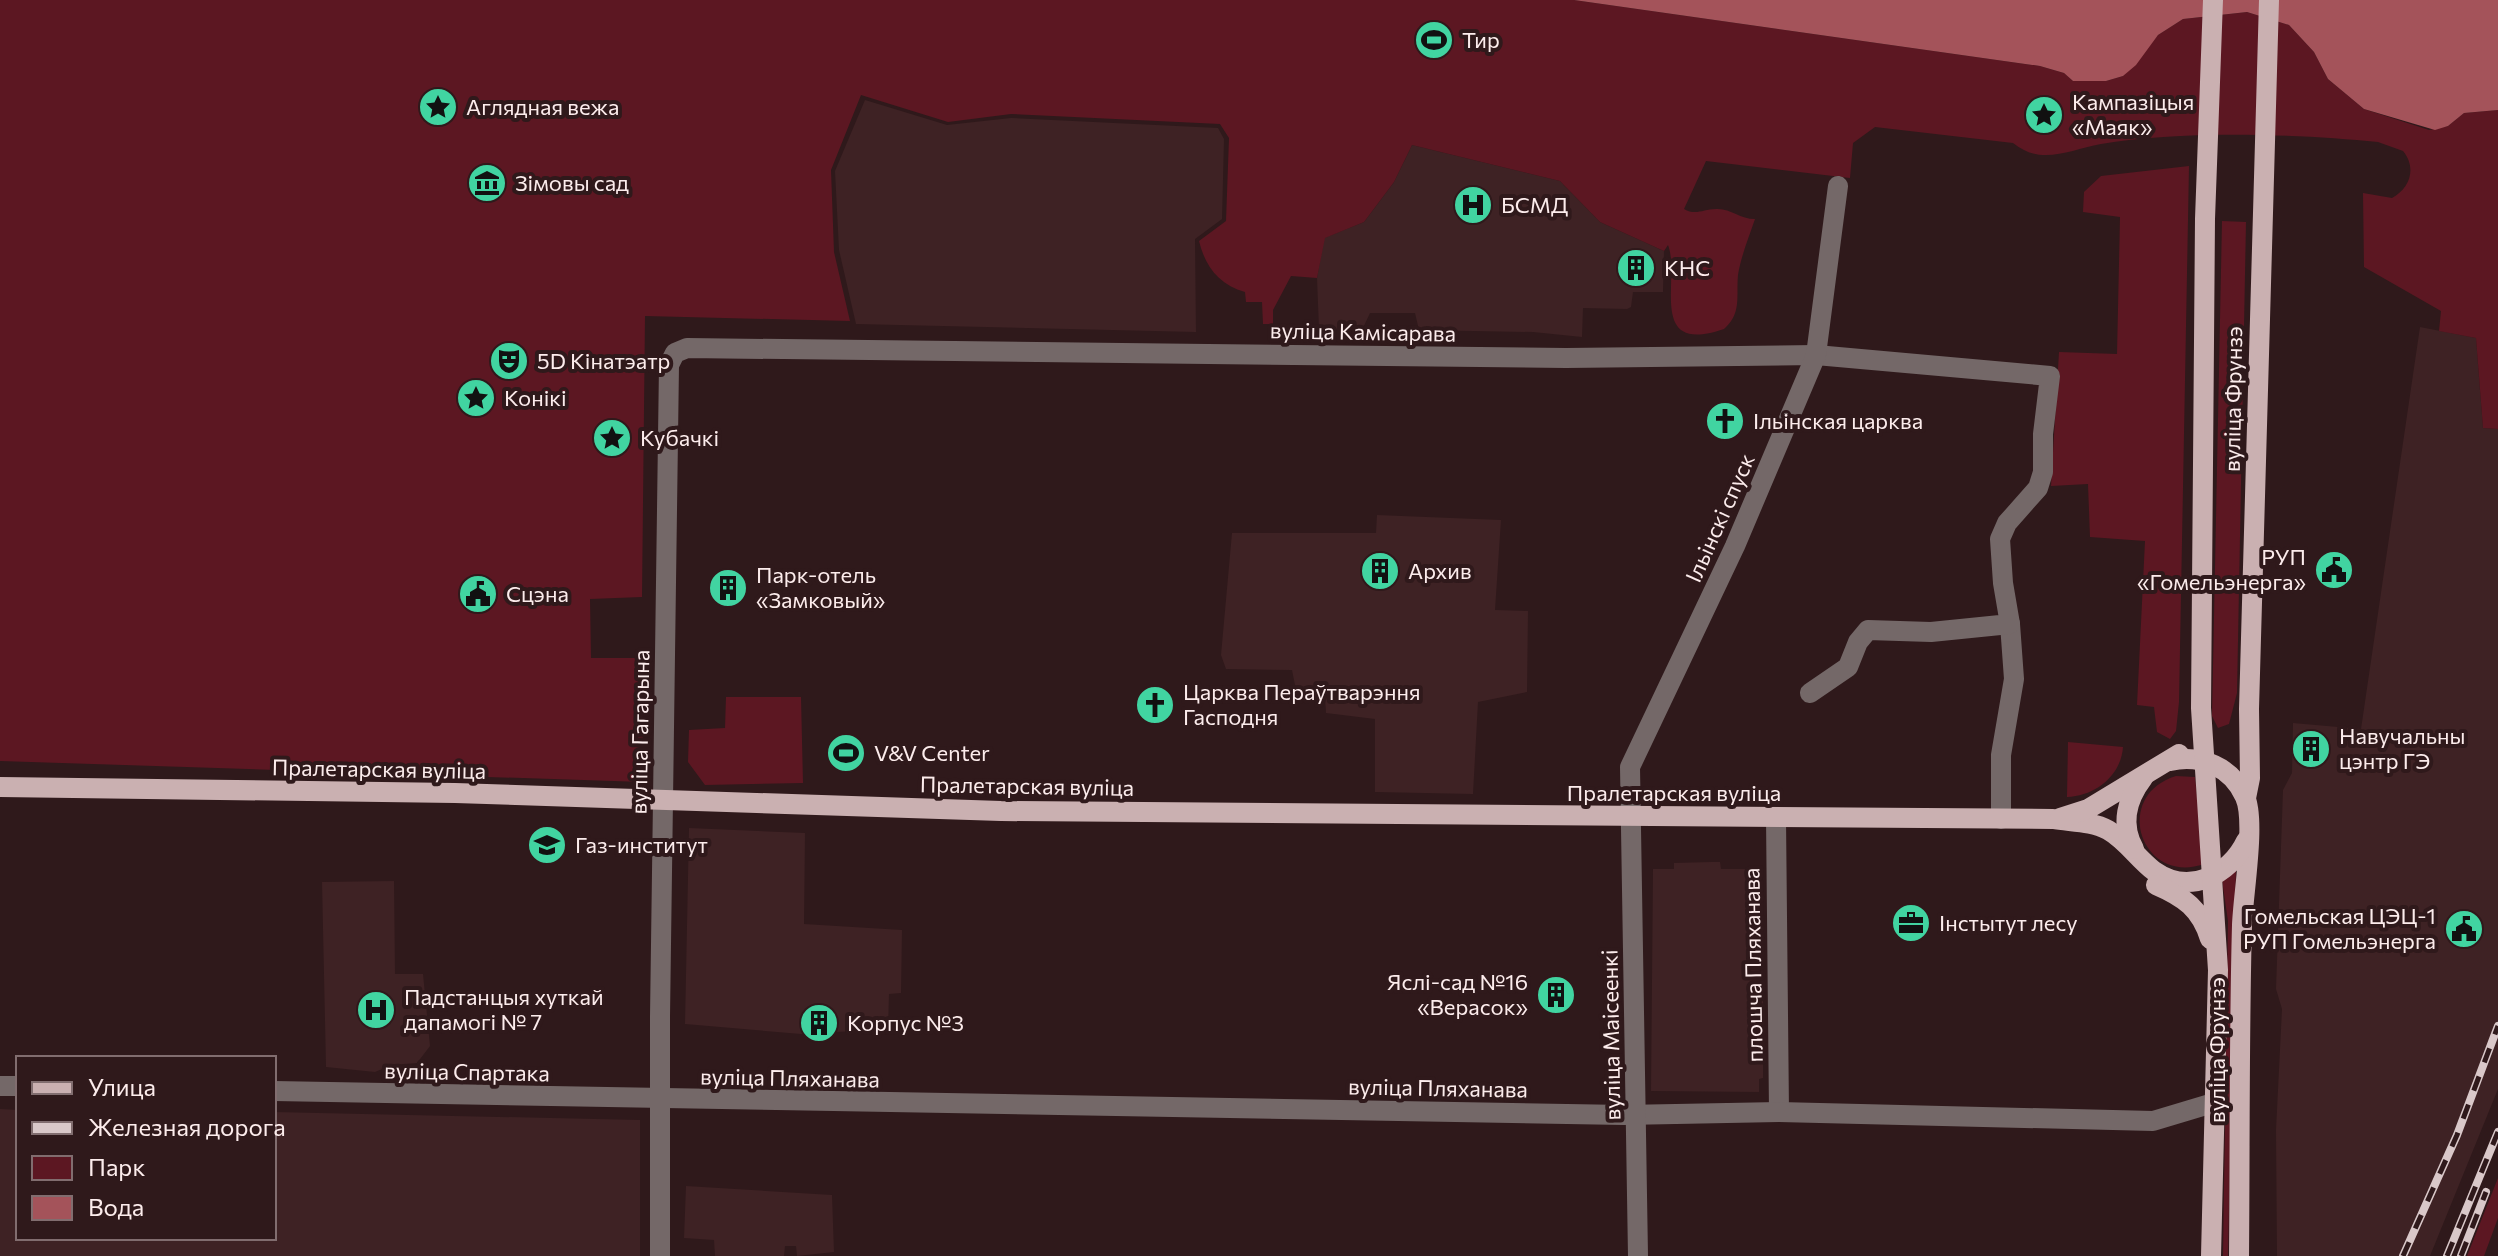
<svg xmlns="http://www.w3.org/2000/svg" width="2498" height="1256" font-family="Commissioner,sans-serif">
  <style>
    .built { fill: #3e2224 }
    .green { fill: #5c1722 }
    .water { fill: #a4535a }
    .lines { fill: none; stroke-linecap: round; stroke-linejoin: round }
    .minor { stroke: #746868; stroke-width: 20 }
    .major { stroke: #cab0b1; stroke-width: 20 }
    .rail-casing { stroke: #d9c8c9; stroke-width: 8 }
    .rail { stroke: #2f191b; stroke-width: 5; stroke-dasharray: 15; stroke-linecap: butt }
    .labels { text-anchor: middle; stroke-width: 8; stroke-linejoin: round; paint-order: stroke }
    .poi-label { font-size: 22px; fill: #fcecec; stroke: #2f191b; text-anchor: start }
    .street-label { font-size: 22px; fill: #fcecec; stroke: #2f191b }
  </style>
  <rect width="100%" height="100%" fill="#2f191b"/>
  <!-- built -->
  <g class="built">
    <polygon points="865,100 947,125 1011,118 1218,128 1224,139 1222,219 1195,239 1196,332 856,324 839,250 835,171"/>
    <polygon points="1412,145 1560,181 1600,222 1664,251 1663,292 1633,292 1631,307 1627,309 1583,308 1582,337 1533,332 1419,330 1415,313 1370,313 1362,330 1319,329 1317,278 1324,238 1364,222 1394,182"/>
    <polygon points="2420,327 2476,338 2483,428 2498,429 2498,1089 2430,1256 2277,1256 2276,1130 2282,1009 2276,989 2283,790 2292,773 2293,723 2361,729"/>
    <polygon points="1377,515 1501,520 1495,610 1528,611 1527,692 1478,702 1473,794 1375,792 1375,719 1326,713 1325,697 1298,700 1292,670 1226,669 1221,655 1232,533 1376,533"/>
    <polygon points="689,828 805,833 804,924 902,930 901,993 889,994 888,1029 801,1034 685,1024"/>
    <polygon points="1711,862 1720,862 1721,869 1758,869 1757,952 1763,1001 1763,1078 1759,1079 1759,1092 1651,1091 1653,869 1674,869 1674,863"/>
    <polygon points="394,881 395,974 423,974 430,1046 417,1063 391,1065 375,1072 326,1067 322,882"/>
    <polygon points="0,1109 18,1110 18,1238 274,1238 274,1112 640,1120 640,1256 0,1256"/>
    <polygon points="686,1186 832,1195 834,1252 797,1256 796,1246 785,1246 784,1256 715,1256 714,1240 684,1238"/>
  </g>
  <!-- green -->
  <g class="green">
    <path d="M0,0h1574l466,66 24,7 9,8h33l17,-5 35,-41 25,-16 64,-7 42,13 25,27 14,27 36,30 65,21 19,-4 16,-13 34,-3v319l-15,-1 -7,-90 -37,-7 2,-20 -77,-44 -1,-74 29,5c18,-10 25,-30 11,-47l-25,-9c-81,-8 -197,-12 -277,2 -32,6 -60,22 -88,-1l-138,-16 -22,16 -3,35 -144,-17 -22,48c12,7 19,0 32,0 14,-1 24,10 39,10 -6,18 -14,37 -17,56 -2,22 4,38 -14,54 -78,27 -43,-51 -56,-84l-4,6 -64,-29 -40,-41 -148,-36 -18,37 -30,40 -39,16 -8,40 -26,-2 -18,34v14h-10l-1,-22h-16l-1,-10c-26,-7 -40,-26 -46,-51l27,-20 3,-83 -9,-14 -209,-10 -63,8 -87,-27 -30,75 3,82 16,69 -205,-5 -3,281 -52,2 1,59h52v124l-643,-21z"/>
    <polygon points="2189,166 2179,702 2176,731 2170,739 2157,732 2154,707 2137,705 2145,541 2090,537 2088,484 2051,486 2059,352 2117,354 2120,217 2083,212 2084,192 2101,176"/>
    <polygon points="2222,221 2246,222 2237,693 2229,724 2218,728 2212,716"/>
    <polygon points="726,697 801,697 803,783 705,785 688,762 689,730 725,728"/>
    <path d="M2068,742l55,5c-2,29 -28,49 -56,50z"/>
    <path d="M2176,776l19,1 9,87c-63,22 -93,-68 -28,-88z"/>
    <polygon points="2236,868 2228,1256 2223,1256 2228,921 2222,880"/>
    <polygon points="2498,1178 2498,1218 2484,1256 2467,1256"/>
  </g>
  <!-- water -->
  <polygon class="water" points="1574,0 2498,0 2498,110 2464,113 2448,126 2435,130 2364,109 2328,79 2314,52 2289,25 2247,12 2183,19 2158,35 2136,65 2123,76 2106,81 2073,81 2064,73 2040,66"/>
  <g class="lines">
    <!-- minor -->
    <g class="minor">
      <polyline points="1776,818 1779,1112"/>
      <polyline points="2001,819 2001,755 2014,679 2010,624"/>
      <polyline points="0,1086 18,1086"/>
      <polyline points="274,1091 1624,1115 1779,1112 2153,1121 2213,1103"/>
      <polyline points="660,1256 660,1017 669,365 675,353 687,348 1566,358 1816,355 2050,376 2043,434 2043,472 2038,488 2007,523 2000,539 2003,583 2010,624 1931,632 1868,630 1858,642 1848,667 1810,693"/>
      <polyline points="1638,1256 1630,767 1735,546 1816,355 1838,186"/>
    </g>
    <!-- major -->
    <g class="major">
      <path d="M2170,761c31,-7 62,6 75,36 11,24 -2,98 -3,128 -3,110 -2,221 -3,331"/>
      <path d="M0,787l455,6 546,18 1052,8c18,3 39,2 55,11 18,10 30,29 46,41 35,25 76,4 92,-30"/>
      <polyline points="2246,798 2250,778 2249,709 2269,0"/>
      <polyline points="2060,818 2088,809 2179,754"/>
      <path d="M2134,849c-14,-25 -7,-50 9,-71"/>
      <path d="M2156,885c28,12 45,24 54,54"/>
      <polyline points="2211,1256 2218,970 2201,708 2205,219 2213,0"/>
    </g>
    <defs>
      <g id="rail">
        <polyline points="2403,1256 2457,1135 2498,1026"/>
        <polyline points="2447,1256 2498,1132"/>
        <polyline points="2461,1256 2486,1192"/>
      </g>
    </defs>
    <!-- rail casing -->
    <use href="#rail" class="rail-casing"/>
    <!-- rail -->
    <use href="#rail" class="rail"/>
  </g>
  <!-- icons -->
  <defs>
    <symbol id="stadium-disc" viewBox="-11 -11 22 22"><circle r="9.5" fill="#41d4a1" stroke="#2f191b"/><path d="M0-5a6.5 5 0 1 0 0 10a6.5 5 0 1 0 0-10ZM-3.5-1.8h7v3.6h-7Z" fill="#111"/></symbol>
    <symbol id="sight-disc" viewBox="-11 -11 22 22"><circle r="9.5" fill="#41d4a1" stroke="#2f191b"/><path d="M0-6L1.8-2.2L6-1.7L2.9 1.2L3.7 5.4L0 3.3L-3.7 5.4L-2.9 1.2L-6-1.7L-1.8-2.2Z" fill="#111"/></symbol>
    <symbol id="museum-disc" viewBox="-11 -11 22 22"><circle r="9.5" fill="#41d4a1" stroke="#2f191b"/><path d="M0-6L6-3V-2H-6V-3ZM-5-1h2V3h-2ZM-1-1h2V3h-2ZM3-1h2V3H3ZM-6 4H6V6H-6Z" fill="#111"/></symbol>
    <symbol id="hospital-disc" viewBox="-11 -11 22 22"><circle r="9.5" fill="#41d4a1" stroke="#2f191b"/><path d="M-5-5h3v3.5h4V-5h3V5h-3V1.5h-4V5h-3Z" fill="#111"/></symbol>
    <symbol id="building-disc" viewBox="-11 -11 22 22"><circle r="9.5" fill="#41d4a1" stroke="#2f191b"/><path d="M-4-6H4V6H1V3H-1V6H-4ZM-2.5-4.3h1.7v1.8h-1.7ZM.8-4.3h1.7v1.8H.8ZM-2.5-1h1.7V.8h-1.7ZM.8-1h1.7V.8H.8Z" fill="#111"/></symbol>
    <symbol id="theatre-disc" viewBox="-11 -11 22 22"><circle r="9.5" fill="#41d4a1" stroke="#2f191b"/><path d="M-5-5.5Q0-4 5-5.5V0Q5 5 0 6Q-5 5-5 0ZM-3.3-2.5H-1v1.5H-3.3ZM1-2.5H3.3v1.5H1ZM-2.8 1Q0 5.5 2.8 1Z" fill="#111"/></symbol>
    <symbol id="church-disc" viewBox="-11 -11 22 22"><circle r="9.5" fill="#41d4a1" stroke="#2f191b"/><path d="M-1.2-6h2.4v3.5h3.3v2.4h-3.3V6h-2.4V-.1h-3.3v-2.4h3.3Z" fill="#111"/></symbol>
    <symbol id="civic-disc" viewBox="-11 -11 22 22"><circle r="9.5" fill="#41d4a1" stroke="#2f191b"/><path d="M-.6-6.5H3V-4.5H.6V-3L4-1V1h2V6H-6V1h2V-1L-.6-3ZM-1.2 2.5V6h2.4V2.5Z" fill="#111"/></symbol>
    <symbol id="university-disc" viewBox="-11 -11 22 22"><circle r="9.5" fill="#41d4a1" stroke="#2f191b"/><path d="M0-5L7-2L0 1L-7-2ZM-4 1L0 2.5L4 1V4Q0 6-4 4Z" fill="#111"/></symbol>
    <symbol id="office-disc" viewBox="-11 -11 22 22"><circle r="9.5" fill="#41d4a1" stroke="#2f191b"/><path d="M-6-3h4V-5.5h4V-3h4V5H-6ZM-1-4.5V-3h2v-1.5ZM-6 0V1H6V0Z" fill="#111"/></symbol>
  </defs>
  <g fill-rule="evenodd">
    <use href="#stadium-disc" x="1412" y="18" width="44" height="44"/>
    <use href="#sight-disc" x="416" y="85" width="44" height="44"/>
    <use href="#sight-disc" x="2022" y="93" width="44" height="44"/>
    <use href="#museum-disc" x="465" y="161" width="44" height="44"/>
    <use href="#hospital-disc" x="1451" y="183" width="44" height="44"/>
    <use href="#building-disc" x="1614" y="246" width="44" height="44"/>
    <use href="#theatre-disc" x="487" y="339" width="44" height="44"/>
    <use href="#sight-disc" x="454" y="376" width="44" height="44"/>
    <use href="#church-disc" x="1703" y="399" width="44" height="44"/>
    <use href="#sight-disc" x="590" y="416" width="44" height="44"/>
    <use href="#civic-disc" x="2312" y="548" width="44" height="44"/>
    <use href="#building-disc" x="1358" y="549" width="44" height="44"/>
    <use href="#building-disc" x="706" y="566" width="44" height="44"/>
    <use href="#civic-disc" x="456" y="572" width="44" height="44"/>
    <use href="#church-disc" x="1133" y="683" width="44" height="44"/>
    <use href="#building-disc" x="2289" y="727" width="44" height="44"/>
    <use href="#stadium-disc" x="824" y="731" width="44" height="44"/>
    <use href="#university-disc" x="525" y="823" width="44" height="44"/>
    <use href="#office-disc" x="1889" y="901" width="44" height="44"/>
    <use href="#civic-disc" x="2442" y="907" width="44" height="44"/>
    <use href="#building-disc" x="1534" y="973" width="44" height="44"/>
    <use href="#hospital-disc" x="354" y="988" width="44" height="44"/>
    <use href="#building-disc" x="797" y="1001" width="44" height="44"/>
  </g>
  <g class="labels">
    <!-- poi labels -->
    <g class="poi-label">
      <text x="1462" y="48">Тир</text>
      <text x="2072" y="110">Кампазіцыя<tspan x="2072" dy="25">«Маяк»</tspan></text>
      <text x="466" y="115">Аглядная вежа</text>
      <text x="515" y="191">Зімовы сад</text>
      <text x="1501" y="213">БСМД</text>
      <text x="1664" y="276">КНС</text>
      <text x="537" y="369">5D Кінатэатр</text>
      <text x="504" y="406">Конікі</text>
      <text x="1753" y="429">Ільінская царква</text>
      <text x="640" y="446">Кубачкі</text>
      <text x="2306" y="565" text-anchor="end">РУП<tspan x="2306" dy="25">«Гомельэнерга»</tspan></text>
      <text x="1408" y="579">Архив</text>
      <text x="756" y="583">Парк-отель<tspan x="756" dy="25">«Замковый»</tspan></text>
      <text x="506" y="602">Сцэна</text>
      <text x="1183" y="700">Царква Пераўтварэння<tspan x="1183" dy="25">Гасподня</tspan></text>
      <text x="2339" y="744">Навучальны<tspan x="2339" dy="25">цэнтр ГЭ</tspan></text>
      <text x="874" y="761">V&amp;V Center</text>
      <text x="575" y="853">Газ-институт</text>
      <text x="2436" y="924" text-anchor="end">Гомельская ЦЭЦ-1<tspan x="2436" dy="25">РУП Гомельэнерга</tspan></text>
      <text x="1939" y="931">Інстытут лесу</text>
      <text x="1528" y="990" text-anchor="end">Яслі-сад №16<tspan x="1528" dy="25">«Верасок»</tspan></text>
      <text x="404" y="1005">Падстанцыя хуткай<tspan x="404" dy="25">дапамогі № 7</tspan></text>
      <text x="847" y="1031">Корпус №3</text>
    </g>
    <!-- street labels -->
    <g class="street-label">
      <text transform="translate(1363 332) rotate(1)" y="8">вуліца Камісарава</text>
      <text transform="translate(2233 399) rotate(-89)" y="8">вуліца Фрунзэ</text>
      <text transform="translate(1720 518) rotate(-66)" y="8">Ільінскі спуск</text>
      <text transform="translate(640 732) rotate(-89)" y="8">вуліца Гагарына</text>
      <text transform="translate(379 769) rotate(1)" y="8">Пралетарская вуліца</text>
      <text transform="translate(1027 786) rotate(1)" y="8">Пралетарская вуліца</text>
      <text x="1674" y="801">Пралетарская вуліца</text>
      <text transform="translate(1753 965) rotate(-91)" y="8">плошча Пляханава</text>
      <text transform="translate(1611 1035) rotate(-91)" y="8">вуліца Маісеенкі</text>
      <text transform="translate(2217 1050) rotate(-90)" y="8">вуліца Фрунзэ</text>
      <text transform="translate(467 1072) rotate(1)" y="8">вуліца Спартака</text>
      <text transform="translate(790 1078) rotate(1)" y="8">вуліца Пляханава</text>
      <text transform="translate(1438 1088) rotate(1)" y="8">вуліца Пляханава</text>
    </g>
  </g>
  <!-- legend -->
  <rect x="16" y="1056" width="260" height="184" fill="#2f191b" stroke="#816d6f" stroke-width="2"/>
  <rect x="32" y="1082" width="40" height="12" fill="#cab0b1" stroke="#816d6f" stroke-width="2"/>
  <text x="88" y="1096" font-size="24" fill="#fcecec">Улица</text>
  <rect x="32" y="1122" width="40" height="12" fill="#d9c8c9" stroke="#816d6f" stroke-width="2"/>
  <text x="88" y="1136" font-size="24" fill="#fcecec">Железная дорога</text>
  <rect x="32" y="1156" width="40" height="24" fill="#5c1722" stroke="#816d6f" stroke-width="2"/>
  <text x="88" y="1176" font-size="24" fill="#fcecec">Парк</text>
  <rect x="32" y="1196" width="40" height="24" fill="#a4535a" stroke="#816d6f" stroke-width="2"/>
  <text x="88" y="1216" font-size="24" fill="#fcecec">Вода</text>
</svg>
